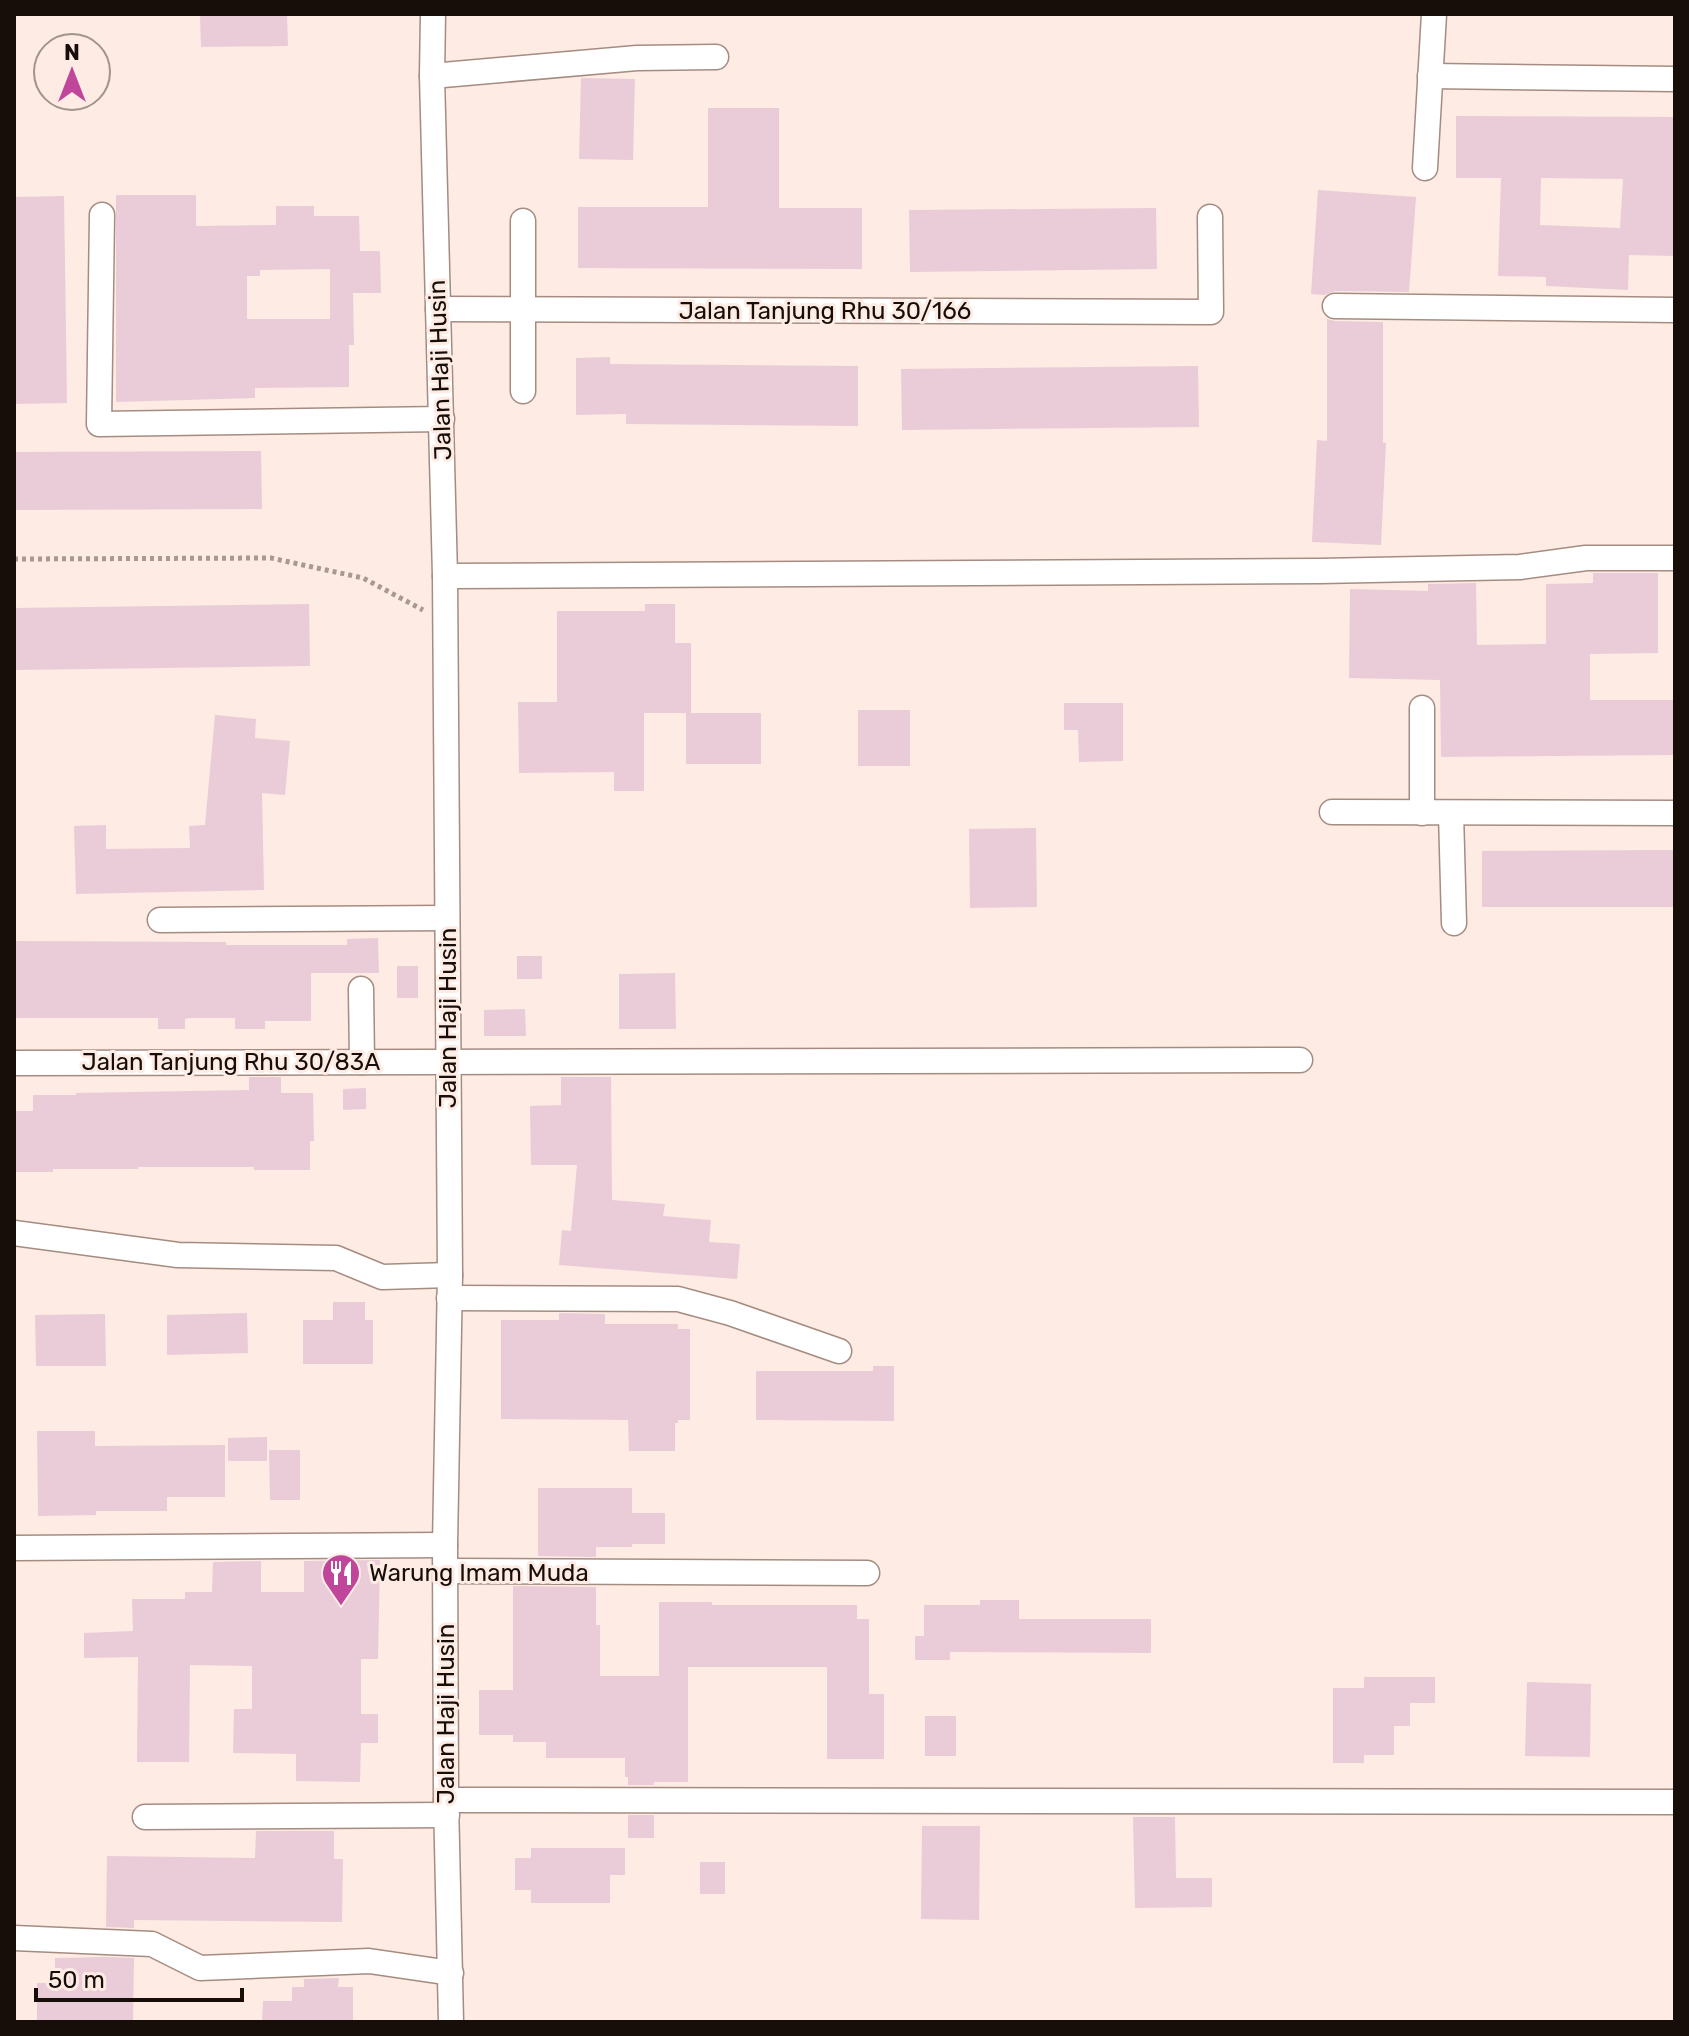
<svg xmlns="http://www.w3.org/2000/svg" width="1689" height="2036" font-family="Rubik,sans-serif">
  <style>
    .building { fill: #e9ccd8; fill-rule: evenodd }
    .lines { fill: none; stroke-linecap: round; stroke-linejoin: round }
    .minor-casing { stroke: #a58c81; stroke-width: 27 }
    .path { stroke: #a79892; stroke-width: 5; stroke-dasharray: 4 4; stroke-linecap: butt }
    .minor { stroke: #fff; stroke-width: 24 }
    .labels { text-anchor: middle; stroke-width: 6; stroke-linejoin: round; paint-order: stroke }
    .street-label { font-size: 24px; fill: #170e0a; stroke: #fdebe4 }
    .poi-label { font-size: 24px; fill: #170e0a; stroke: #fdebe4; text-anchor: start }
  </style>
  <rect width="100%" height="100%" fill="#fdebe4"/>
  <!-- building -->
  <g class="building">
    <polygon points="200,14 287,14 288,46 201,47"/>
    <polygon points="581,78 635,79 633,160 579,159"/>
    <polygon points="708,108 779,108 779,208 862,208 862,269 578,268 578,207 708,207"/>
    <path d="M1456,116l219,1v139l-46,-1 -1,35 -82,-4v-9l-48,-1 3,-98h-45zM1541,178l82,1 -3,49 -80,-3z"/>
    <polygon points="1318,190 1416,197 1409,292 1335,291 1325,295 1311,294"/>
    <path d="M116,195h80v31l80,-1v-19h38v10h45l1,35h20l1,42h-28l1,52h-5v42l-94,1v10l-139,4zM330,269v50h-83v-43h13v-6z"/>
    <polygon points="64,196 67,403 14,404 14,197"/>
    <polygon points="1156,208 1157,269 910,272 909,210"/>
    <polygon points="1327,319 1335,321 1383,322 1383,443 1386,443 1381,545 1312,542 1317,440 1327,441"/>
    <polygon points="610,357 610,364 858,366 858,426 626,424 626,414 576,415 576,358"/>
    <polygon points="1198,366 1199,427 902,430 901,369"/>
    <polygon points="261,451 262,509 14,510 14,452"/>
    <polygon points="1593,573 1658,573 1658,653 1590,654 1590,700 1675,700 1675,755 1441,757 1440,680 1349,678 1350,589 1428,591 1428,584 1476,583 1477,645 1546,644 1546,584 1593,583"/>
    <polygon points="309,604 310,666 14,670 14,608"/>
    <polygon points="645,604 675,604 675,643 691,643 691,713 644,713 644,791 614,791 614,772 519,773 518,702 557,702 557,611 645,611"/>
    <polygon points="1064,703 1123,703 1123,761 1079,762 1078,730 1064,730"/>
    <rect x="858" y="710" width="52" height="56"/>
    <rect x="686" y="713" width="75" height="51"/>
    <polygon points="215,715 256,719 255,738 290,741 285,795 262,793 264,890 76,894 74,826 106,825 106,849 190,848 189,826 205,825"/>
    <polygon points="1036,828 1037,907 970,908 969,829"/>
    <polygon points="1662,850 1675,850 1675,907 1482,907 1482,851"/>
    <polygon points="378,938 379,973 311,973 311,1021 265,1021 265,1029 235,1029 235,1018 189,1018 185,1019 185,1029 158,1029 158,1018 14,1018 14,941 226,942 226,945 347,945 347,939"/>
    <rect x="517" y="956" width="25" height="23"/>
    <rect x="397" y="966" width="21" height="32"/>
    <polygon points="675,973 676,1029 619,1029 619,974"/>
    <polygon points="525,1009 526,1036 484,1036 484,1010"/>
    <polygon points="249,1077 281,1077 281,1093 313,1093 314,1141 310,1141 310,1170 254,1170 254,1167 138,1167 138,1169 53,1169 53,1172 14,1172 14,1111 33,1111 33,1095 76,1095 76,1093 249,1090"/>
    <polygon points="561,1077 611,1077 612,1200 665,1204 663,1216 711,1220 709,1242 740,1244 737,1279 559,1265 562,1230 571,1231 577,1165 531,1165 530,1106 561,1105"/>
    <polygon points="366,1088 366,1109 343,1110 343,1089"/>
    <polygon points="333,1302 365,1302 365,1320 373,1320 373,1364 303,1364 303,1320 333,1320"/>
    <polygon points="247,1313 248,1353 167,1355 167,1315"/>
    <polygon points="559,1313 605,1314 605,1324 678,1324 678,1329 690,1329 690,1420 678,1420 678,1423 675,1423 675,1451 629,1451 628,1420 501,1419 501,1320 559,1320"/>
    <polygon points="105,1314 106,1366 36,1366 35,1315"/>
    <polygon points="873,1366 894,1366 894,1421 756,1420 756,1371 873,1371"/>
    <polygon points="37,1431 95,1431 95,1446 225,1445 225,1497 167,1497 167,1511 96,1511 96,1515 38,1516"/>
    <polygon points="267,1437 267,1461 228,1461 228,1438"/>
    <polygon points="269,1450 300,1450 300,1500 270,1500"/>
    <polygon points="538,1488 632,1488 632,1513 665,1513 665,1544 632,1544 632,1547 596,1547 596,1557 538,1556"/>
    <polygon points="380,1560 378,1659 361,1659 361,1714 378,1714 378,1743 361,1743 360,1782 296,1781 296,1754 233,1753 234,1709 252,1709 252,1666 190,1665 189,1762 137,1762 138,1657 84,1658 84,1633 133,1631 132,1599 185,1599 185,1592 212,1592 213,1562 261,1561 261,1592 304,1592 304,1561"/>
    <polygon points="513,1586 596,1587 596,1625 600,1625 600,1676 659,1676 659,1602 712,1602 712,1605 857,1605 857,1619 869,1619 869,1694 884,1694 884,1759 827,1759 827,1667 688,1667 688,1782 654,1782 654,1785 628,1785 628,1777 625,1777 625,1758 546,1758 546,1742 513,1742 513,1735 479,1735 479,1690 513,1690"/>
    <polygon points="980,1600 1019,1600 1019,1619 1151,1619 1151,1653 950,1652 950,1660 915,1660 915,1636 924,1636 924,1605 980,1605"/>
    <polygon points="1364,1677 1435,1677 1435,1703 1410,1703 1410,1726 1394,1726 1394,1755 1364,1755 1364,1763 1333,1763 1333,1688 1364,1688"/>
    <polygon points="1527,1682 1591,1684 1590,1757 1525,1756"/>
    <rect x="925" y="1716" width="31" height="40"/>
    <rect x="628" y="1815" width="26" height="23"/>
    <polygon points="1133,1817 1175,1817 1176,1878 1212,1878 1212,1907 1135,1908"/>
    <polygon points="922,1826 980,1826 979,1920 921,1919"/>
    <polygon points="256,1831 334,1831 334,1859 343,1859 342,1922 134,1920 134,1928 106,1927 107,1856 255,1858"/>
    <polygon points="531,1848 625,1848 625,1875 610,1875 610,1903 531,1903 531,1890 515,1890 515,1858 531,1858"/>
    <rect x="700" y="1862" width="25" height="32"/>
    <polygon points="106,1957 134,1958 133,2022 37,2022 37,1983 55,1983 55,1958"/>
    <polygon points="339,1978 338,1987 353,1987 353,2022 262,2022 263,2001 292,2001 292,1987 304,1987 304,1979"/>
  </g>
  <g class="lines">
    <defs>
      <g id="minor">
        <polyline points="433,14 432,76 445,576 450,1275 445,1545 446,1800 451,2022"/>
        <polyline points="432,76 637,58 716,57"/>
        <polyline points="1430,76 1675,79"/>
        <polyline points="1425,168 1434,14"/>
        <polyline points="102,215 99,424 442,419"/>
        <polyline points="523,221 523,391"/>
        <polyline points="1335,306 1675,310"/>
        <polyline points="438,309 1211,312 1210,217"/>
        <polyline points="445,576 1320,571 1520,567 1586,558 1675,558"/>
        <polyline points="1422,708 1422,813"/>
        <polyline points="1332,812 1675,813"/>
        <polyline points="1451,813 1454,923"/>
        <polyline points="160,920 447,918"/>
        <polyline points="361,989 362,1062"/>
        <polyline points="14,1063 1300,1060"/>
        <polyline points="14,1233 178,1255 336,1258 382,1277 450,1275"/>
        <polyline points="449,1298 678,1299 730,1313 839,1351"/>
        <polyline points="14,1548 445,1545"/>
        <polyline points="445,1571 867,1573"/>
        <polyline points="446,1800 1675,1802"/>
        <polyline points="145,1817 447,1815"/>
        <polyline points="14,1938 152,1944 200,1968 369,1961 451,1973"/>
      </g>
    </defs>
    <!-- minor casing -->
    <use href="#minor" class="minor-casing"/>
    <!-- path -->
    <polyline class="path" points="14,559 271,558 363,578 423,610"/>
    <!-- minor -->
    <use href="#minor" class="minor"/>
  </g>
  <!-- icons -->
  <defs>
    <symbol id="restaurant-pin" viewBox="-11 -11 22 30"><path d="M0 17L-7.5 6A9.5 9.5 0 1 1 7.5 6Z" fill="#bf469a" stroke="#fdebe4"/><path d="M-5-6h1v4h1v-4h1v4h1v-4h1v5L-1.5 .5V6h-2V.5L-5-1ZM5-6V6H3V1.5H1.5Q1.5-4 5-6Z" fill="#fff"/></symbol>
  </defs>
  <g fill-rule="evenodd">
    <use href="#restaurant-pin" x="319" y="1551" width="44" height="60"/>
  </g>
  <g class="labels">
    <!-- street labels -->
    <g class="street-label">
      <text x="825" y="319">Jalan Tanjung Rhu 30/166</text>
      <text transform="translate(440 370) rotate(-92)" y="8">Jalan Haji Husin</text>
      <text transform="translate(448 1018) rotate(-90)" y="8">Jalan Haji Husin</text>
      <text x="231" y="1070">Jalan Tanjung Rhu 30/83A</text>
      <text transform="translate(446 1714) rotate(-90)" y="8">Jalan Haji Husin</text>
    </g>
    <!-- poi labels -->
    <g class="poi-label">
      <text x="369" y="1581">Warung Imam Muda</text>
    </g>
  </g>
  <!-- border -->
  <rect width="1689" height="2036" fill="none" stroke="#170e0a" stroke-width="32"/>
  <!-- north arrow -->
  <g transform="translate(72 72)"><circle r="38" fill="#fdebe4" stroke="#a1938d" stroke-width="2"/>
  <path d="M0-6L14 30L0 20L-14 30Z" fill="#bf469a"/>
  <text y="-12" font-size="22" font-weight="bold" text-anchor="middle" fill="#170e0a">N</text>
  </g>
  <!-- scale -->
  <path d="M36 1988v12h206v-12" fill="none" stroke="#170e0a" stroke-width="4"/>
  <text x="48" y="1988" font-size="24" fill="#170e0a" stroke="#fdebe4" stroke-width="6" paint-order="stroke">50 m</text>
</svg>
